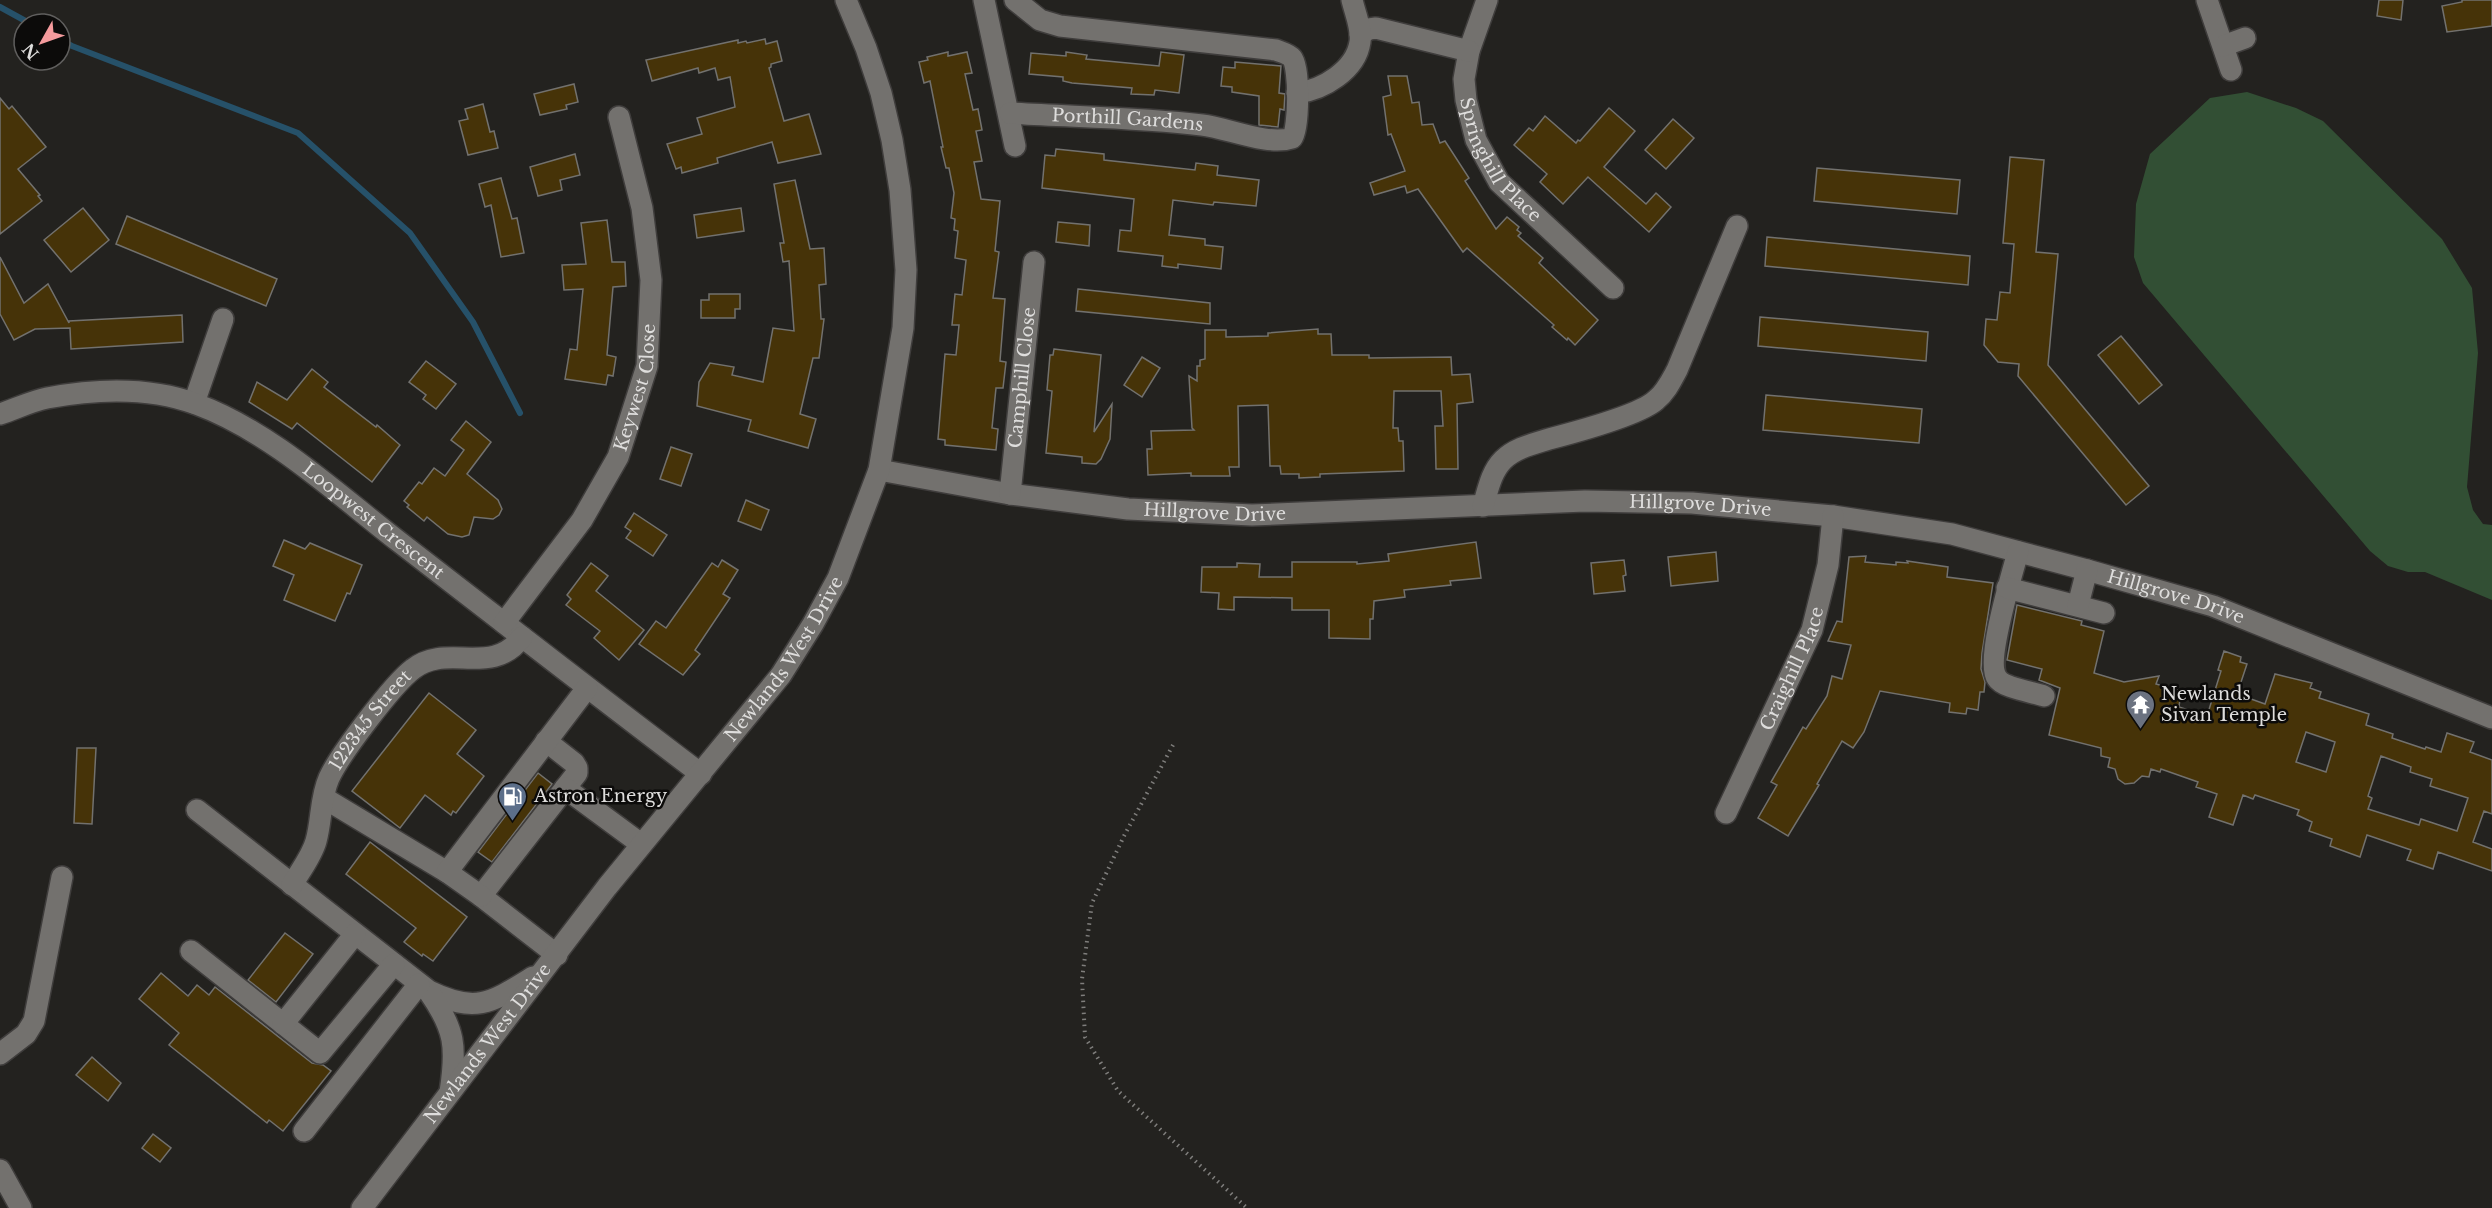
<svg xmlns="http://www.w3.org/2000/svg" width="2492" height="1208" font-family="'Libre Baskerville',serif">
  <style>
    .green { fill: #324f34 }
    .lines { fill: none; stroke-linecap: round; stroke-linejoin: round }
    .stream { stroke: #265169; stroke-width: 6 }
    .building { fill: #463308; stroke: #72716e; stroke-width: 1.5; fill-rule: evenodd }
    .minor-casing { stroke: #3f3d3c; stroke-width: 24 }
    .path { stroke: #7f7e7c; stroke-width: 4; stroke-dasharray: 1.5 4.5; stroke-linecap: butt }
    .minor { stroke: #73716e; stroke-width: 21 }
    .labels { text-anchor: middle; stroke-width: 5; stroke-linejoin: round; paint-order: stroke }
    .street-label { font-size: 18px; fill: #dedddc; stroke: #0c0b0a }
    .poi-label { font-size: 18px; fill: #dedddc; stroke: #0c0b0a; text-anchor: start }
  </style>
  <rect width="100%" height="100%" fill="#23221f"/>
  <!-- green -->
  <polygon class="green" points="2247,92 2296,108 2323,121 2442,239 2472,288 2478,353 2467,487 2473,510 2483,524 2492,525 2492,600 2425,572 2408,572 2388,566 2370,551 2143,283 2134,257 2136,204 2150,154 2210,98"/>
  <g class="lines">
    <!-- stream -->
    <g class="stream">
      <polyline points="0,7 31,24"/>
      <polyline points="60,40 72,46 298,133 410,233 473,322 520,413"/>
    </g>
  </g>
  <!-- building -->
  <g class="building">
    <polygon points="2379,0 2403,0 2401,20 2377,16"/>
    <polygon points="2462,0 2492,0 2492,26 2447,32 2442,6 2462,2"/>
    <polygon points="765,39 766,44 777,41 782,61 771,64 771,67 769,68 784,121 809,114 821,154 778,163 772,142 717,158 718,163 682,173 681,167 676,169 667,144 702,134 697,118 735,107 730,77 718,80 715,68 699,73 698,68 652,81 646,60 738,40 738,43 746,41 747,43"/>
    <polygon points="948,52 948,56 967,52 972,73 965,74 973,110 978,109 982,130 976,131 982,161 974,162 981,199 1000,201 995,251 999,252 993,298 1005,299 1000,361 1006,362 1003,388 996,388 992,428 998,429 996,450 945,445 945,440 938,439 945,354 956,355 959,325 952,325 955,294 962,295 966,260 955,258 958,231 954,230 955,219 951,218 954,193 949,168 946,168 941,147 943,147 930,81 924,83 919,62 928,60 927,57"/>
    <polygon points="1066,52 1087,55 1086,59 1159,66 1161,52 1184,55 1179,93 1155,90 1154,95 1131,94 1132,88 1072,83 1063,81 1063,77 1029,74 1031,53 1066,56"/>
    <polygon points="1235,62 1281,66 1279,93 1285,94 1284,110 1280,109 1278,127 1259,125 1259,96 1232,92 1232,87 1221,86 1223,67 1235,68"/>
    <polygon points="1388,76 1407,76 1412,103 1419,102 1422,125 1433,124 1440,143 1445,141 1469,178 1465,181 1496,229 1507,217 1519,227 1517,230 1521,233 1518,236 1543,258 1539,263 1598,320 1575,345 1568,338 1567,340 1552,327 1554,325 1467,248 1463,252 1418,189 1407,193 1405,186 1374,195 1370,183 1405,171 1391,134 1388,135 1383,97 1391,95"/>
    <polygon points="574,84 578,102 566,105 567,109 540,115 534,94"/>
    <polygon points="0,98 9,109 12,106 46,147 18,169 40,195 38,196 42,201 0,234"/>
    <polygon points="483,104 490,132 494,131 498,148 468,155 459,121 468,119 465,109"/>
    <polygon points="1609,108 1635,131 1604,167 1646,204 1656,193 1671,207 1649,232 1588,177 1563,204 1540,182 1547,174 1514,145 1529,128 1533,131 1545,116 1576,143 1578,140 1580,141"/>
    <polygon points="1673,119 1694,138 1666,169 1645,150"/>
    <polygon points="1056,149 1104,154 1104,160 1195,170 1196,163 1218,166 1217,175 1259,180 1256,206 1214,202 1213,205 1173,200 1169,235 1205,239 1205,245 1223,247 1221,269 1178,264 1178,268 1162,266 1163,256 1118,251 1120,230 1131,231 1134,199 1042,188 1045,155 1055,156"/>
    <polygon points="575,154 580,175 560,180 562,190 538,196 530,167"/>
    <polygon points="2010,157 2044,160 2036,252 2058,254 2048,365 2149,486 2126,505 2018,376 2019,364 1998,362 1984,345 1986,319 1997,320 2000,292 2010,293 2014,244 2003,243"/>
    <polygon points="1817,168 1960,180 1957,214 1814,201"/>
    <polygon points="501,178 512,219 517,218 524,253 501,257 491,205 485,207 479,184"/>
    <polygon points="795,180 810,249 824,248 826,284 819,285 821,319 824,319 819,358 813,358 800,414 816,419 808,448 748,431 751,420 697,406 699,382 710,363 734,367 732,375 763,382 773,328 794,331 789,261 783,262 780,243 784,243 774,184"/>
    <polygon points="83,208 109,240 71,272 44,240"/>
    <polygon points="741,208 744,231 697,238 694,215"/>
    <polygon points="127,216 277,279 266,306 116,244"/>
    <polygon points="607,220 612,262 625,262 626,286 613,287 607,355 616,357 613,376 608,375 606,385 565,379 570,349 577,350 583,289 564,290 562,265 586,264 581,223"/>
    <polygon points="1058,222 1090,225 1089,246 1056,242"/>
    <polygon points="1767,237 1970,256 1968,285 1765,266"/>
    <polygon points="0,257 24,303 48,284 69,323 69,321 182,315 183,342 71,349 70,328 35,329 14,340 0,314"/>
    <polygon points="1078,289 1210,303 1210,324 1076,311"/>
    <polygon points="709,294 740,294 740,309 735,309 735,318 701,318 701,300 709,300"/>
    <polygon points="1760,317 1928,332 1926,361 1758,346"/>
    <polygon points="1318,329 1318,334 1331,334 1332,355 1369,355 1369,358 1451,357 1452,375 1470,374 1473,402 1457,404 1458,469 1436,469 1435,426 1443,426 1441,391 1394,391 1393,428 1398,428 1399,441 1403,441 1404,471 1320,474 1320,477 1299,478 1299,474 1281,474 1280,466 1270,466 1268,405 1238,406 1239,467 1229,467 1230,476 1191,476 1191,473 1148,475 1147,449 1152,449 1151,431 1194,430 1192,428 1189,376 1197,381 1197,366 1200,366 1200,360 1205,359 1205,330 1226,330 1226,337 1268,336 1268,333"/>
    <polygon points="2121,336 2162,385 2139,404 2098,355"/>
    <polygon points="1054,349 1101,355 1094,432 1112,404 1110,439 1101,459 1096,464 1082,463 1082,457 1046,453 1052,391 1047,390 1050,355 1053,355"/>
    <polygon points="1142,357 1160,368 1142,397 1124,385"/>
    <polygon points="426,361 456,384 436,409 423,399 426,395 409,382"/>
    <polygon points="312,369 328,382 324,387 376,427 377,425 400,445 372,482 297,423 292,429 249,402 257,382 287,400"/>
    <polygon points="1766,395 1922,409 1919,443 1763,430"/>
    <polygon points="466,421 491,442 467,474 498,500 502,509 499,515 493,519 474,517 469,535 462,537 448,534 427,517 424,521 407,507 409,505 404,501 419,482 422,484 434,468 445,476 464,450 451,440"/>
    <polygon points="671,447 692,454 681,486 660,479"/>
    <polygon points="746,500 769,510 761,530 738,521"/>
    <polygon points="634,513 667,535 653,556 626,538 631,531 625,527"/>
    <polygon points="284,540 305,549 310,543 362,565 350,594 347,593 335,621 284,600 294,575 273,566"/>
    <polygon points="1476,542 1481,578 1450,581 1451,585 1404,590 1405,597 1374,601 1373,619 1370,619 1370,639 1329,638 1329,610 1292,610 1292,598 1234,597 1234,610 1218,609 1219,593 1201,592 1202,567 1237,567 1237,563 1260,564 1259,577 1292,577 1292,562 1357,562 1357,564 1389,561 1388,554"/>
    <polygon points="1716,552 1718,581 1671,586 1668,557"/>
    <polygon points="1866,556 1865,562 1896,565 1896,562 1908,563 1907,561 1948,567 1947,577 1993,583 1982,653 1981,669 1985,682 1984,692 1980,692 1978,710 1967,708 1966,714 1949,712 1950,703 1880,691 1864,732 1853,748 1842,741 1817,784 1819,785 1788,836 1758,818 1777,785 1771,782 1803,727 1806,729 1827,696 1832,676 1842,679 1851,645 1828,641 1837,621 1842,622 1849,557"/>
    <polygon points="722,560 738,570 723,594 730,598 695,650 700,654 683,675 639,644 656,621 666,628 712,563 718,567"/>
    <polygon points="1624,560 1626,575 1623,576 1625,591 1594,594 1591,563"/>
    <polygon points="591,563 608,576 596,591 644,630 619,660 594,638 600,631 566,605 571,599 567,595"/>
    <path d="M2017,605l65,16 -1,4 23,6 -10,42 30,9 35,-6 -3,8 25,7 -2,16 28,9 14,-45 -3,-1 6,-19 17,6 -1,5 7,2 -10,30 28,10 10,-30 37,9 -2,5 11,4 -2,6 50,16 -3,11 27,9 -1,4 33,11 1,-2 15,5 6,-19 27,9 -4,10 22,8v54l-8,-3 -11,31 19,7v22l-54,-19 -5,17 -26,-9 4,-10 -44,-15 -7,22 -30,-11 2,-7 -23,-8 3,-9 -15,-7 2,-5 -44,-15 -2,4 -10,-4 -10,30 -24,-8 8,-23 -21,-7 2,-5 -37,-13 -1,3 -9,-3 -2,8 -7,-1 -8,7 -9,1 -7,-5 -3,-10 -7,-2 2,-9 -9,-2v-8l-52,-13 11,-47 -21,-8 3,-11 -35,-9zM2306,732l29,10 -9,30 -30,-10zM2381,756l30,11 -1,5 22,7 -2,7 38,12 -11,33 -36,-12 -2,6 -51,-16 4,-11 -4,-2z"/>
    <polygon points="429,693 476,730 457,754 484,776 456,813 453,811 451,815 425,795 400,828 352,791"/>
    <polygon points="77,748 96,748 92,824 74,823"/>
    <polygon points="538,773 552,784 492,862 478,852"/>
    <polygon points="370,842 467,917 433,961 423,954 422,956 404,942 416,928 346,874"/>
    <polygon points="285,933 313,954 276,1002 248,980"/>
    <polygon points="161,973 188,996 197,985 209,995 215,987 312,1063 323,1065 331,1071 283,1131 269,1120 267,1123 169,1045 179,1033 139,999"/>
    <polygon points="92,1057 121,1083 108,1101 76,1075"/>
    <polygon points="153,1134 171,1148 160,1162 142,1148"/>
  </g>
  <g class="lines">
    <defs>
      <g id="minor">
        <polyline points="984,0 1015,146"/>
        <path id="s1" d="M1487,0l-18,51 -5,28 2,21 10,40 23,42 114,106"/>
        <polyline points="2207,0 2231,70"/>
        <polyline points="1360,34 1369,29 1376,28 1469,51"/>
        <polyline points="2223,46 2245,38"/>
        <path d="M1297,93c26,-3 59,-23 63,-51 2,-13 -5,-29 -8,-42"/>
        <path id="s2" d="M1010,113c63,4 129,4 192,12 26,3 65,21 90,13 7,-9 8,-70 0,-80 -3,-4 -11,-6 -16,-8l-216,-24 -20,-6 -25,-20"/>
        <polyline points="194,403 223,319"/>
        <path id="s3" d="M0,414c15,-5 32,-13 47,-16 48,-9 103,-11 149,6 74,27 140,89 202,137 101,78 201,156 303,233"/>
        <path id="s4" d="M879,470l131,24 118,15 124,6 333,-14 107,2 141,13 119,18 135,36 126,36 279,112"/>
        <path id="s5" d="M1010,494l24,-232"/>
        <path d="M1483,506c5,-16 8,-34 20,-46 12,-12 30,-16 46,-21 23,-6 91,-24 107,-39 10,-8 15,-19 21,-30l60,-144"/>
        <path d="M2018,552c-6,22 -33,110 -21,126 6,10 36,14 47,18"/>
        <polyline points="2007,588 2104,613"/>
        <polyline points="2078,605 2087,570"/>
        <path id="s6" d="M504,623l78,-103 36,-63 29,-91 4,-86 -9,-72 -23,-91"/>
        <polyline points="546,741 574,763 577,768 577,773 481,896 557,955"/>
        <polyline points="565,788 641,844"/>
        <polyline points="324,798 447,872"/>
        <path d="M197,810l232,181c47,23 62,12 104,-14"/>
        <path id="s7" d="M1726,813l86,-183 16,-65 5,-49"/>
        <path id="s8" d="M292,885c8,-14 20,-29 24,-44 6,-21 4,-43 13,-63 11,-24 64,-94 84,-109 34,-27 79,9 109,-32"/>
        <polyline points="481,896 447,872 587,688"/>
        <polyline points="191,951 320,1053 394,964"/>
        <path d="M429,992c26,37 28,55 21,100"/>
        <polyline points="283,1024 355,934"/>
        <polyline points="0,1054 26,1034 34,1021 62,877"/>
        <polyline points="304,1131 419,984"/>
        <polyline points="0,1170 21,1208"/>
        <path id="s9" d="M362,1208l245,-321 174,-212 32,-51 25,-46 41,-108 24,-142 3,-58 -6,-80 -8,-50 -11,-47 -15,-45 -20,-48"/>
      </g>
    </defs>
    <!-- minor casing -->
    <use href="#minor" class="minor-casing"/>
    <!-- path -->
    <polyline class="path" points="1173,745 1124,836 1092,903 1082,979 1085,1037 1118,1091 1247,1208"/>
    <!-- minor -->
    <use href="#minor" class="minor"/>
  </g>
  <!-- icons -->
  <defs>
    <symbol id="temple-pin" viewBox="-11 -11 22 30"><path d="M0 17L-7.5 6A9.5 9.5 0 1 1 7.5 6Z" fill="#6b7280" stroke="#0c0b0a"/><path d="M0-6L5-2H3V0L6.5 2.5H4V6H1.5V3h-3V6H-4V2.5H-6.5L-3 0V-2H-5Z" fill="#fff"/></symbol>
    <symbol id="fuel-pin" viewBox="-11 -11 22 30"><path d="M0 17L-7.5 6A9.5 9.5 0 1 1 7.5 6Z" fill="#5c6f8a" stroke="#0c0b0a"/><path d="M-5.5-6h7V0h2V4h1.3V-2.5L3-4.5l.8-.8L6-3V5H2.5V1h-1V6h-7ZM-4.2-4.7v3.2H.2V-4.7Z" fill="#fff"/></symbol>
  </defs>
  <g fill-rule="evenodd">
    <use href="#temple-pin" x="2124" y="688" width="33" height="45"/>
    <use href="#fuel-pin" x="496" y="780" width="33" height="45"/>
  </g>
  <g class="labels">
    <!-- street labels -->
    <g class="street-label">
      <text dy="6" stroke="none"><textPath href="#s2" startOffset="118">Porthill Gardens</textPath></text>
      <text dy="6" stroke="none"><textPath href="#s1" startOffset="174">Springhill Place</textPath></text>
      <text dy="6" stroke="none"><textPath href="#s5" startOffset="117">Camphill Close</textPath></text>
      <text dy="6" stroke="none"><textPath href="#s6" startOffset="274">Keywest Close</textPath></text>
      <text dy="6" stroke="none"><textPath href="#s4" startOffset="825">Hillgrove Drive</textPath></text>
      <text dy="6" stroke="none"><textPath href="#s4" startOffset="339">Hillgrove Drive</textPath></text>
      <text dy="6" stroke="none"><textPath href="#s3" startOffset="414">Loopwest Crescent</textPath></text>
      <text dy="6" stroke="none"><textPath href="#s4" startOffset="1311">Hillgrove Drive</textPath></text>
      <text dy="6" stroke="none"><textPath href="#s9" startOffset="693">Newlands West Drive</textPath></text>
      <text dy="6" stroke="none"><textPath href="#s7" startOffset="159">Craighill Place</textPath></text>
      <text dy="6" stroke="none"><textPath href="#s8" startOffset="186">122345 Street</textPath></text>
      <text dy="6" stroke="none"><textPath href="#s9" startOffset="207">Newlands West Drive</textPath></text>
    </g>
    <!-- poi labels -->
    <g class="poi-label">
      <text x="2161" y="700">Newlands<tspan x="2161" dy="21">Sivan Temple</tspan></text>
      <text x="534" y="802">Astron Energy</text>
    </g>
  </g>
  <!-- north arrow -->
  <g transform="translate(42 42) rotate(230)"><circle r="28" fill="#0c0b0a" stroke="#605f5e" stroke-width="1.5"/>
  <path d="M0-4.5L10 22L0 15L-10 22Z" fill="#f59b9d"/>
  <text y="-9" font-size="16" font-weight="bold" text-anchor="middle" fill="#dedddc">N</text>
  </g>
</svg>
